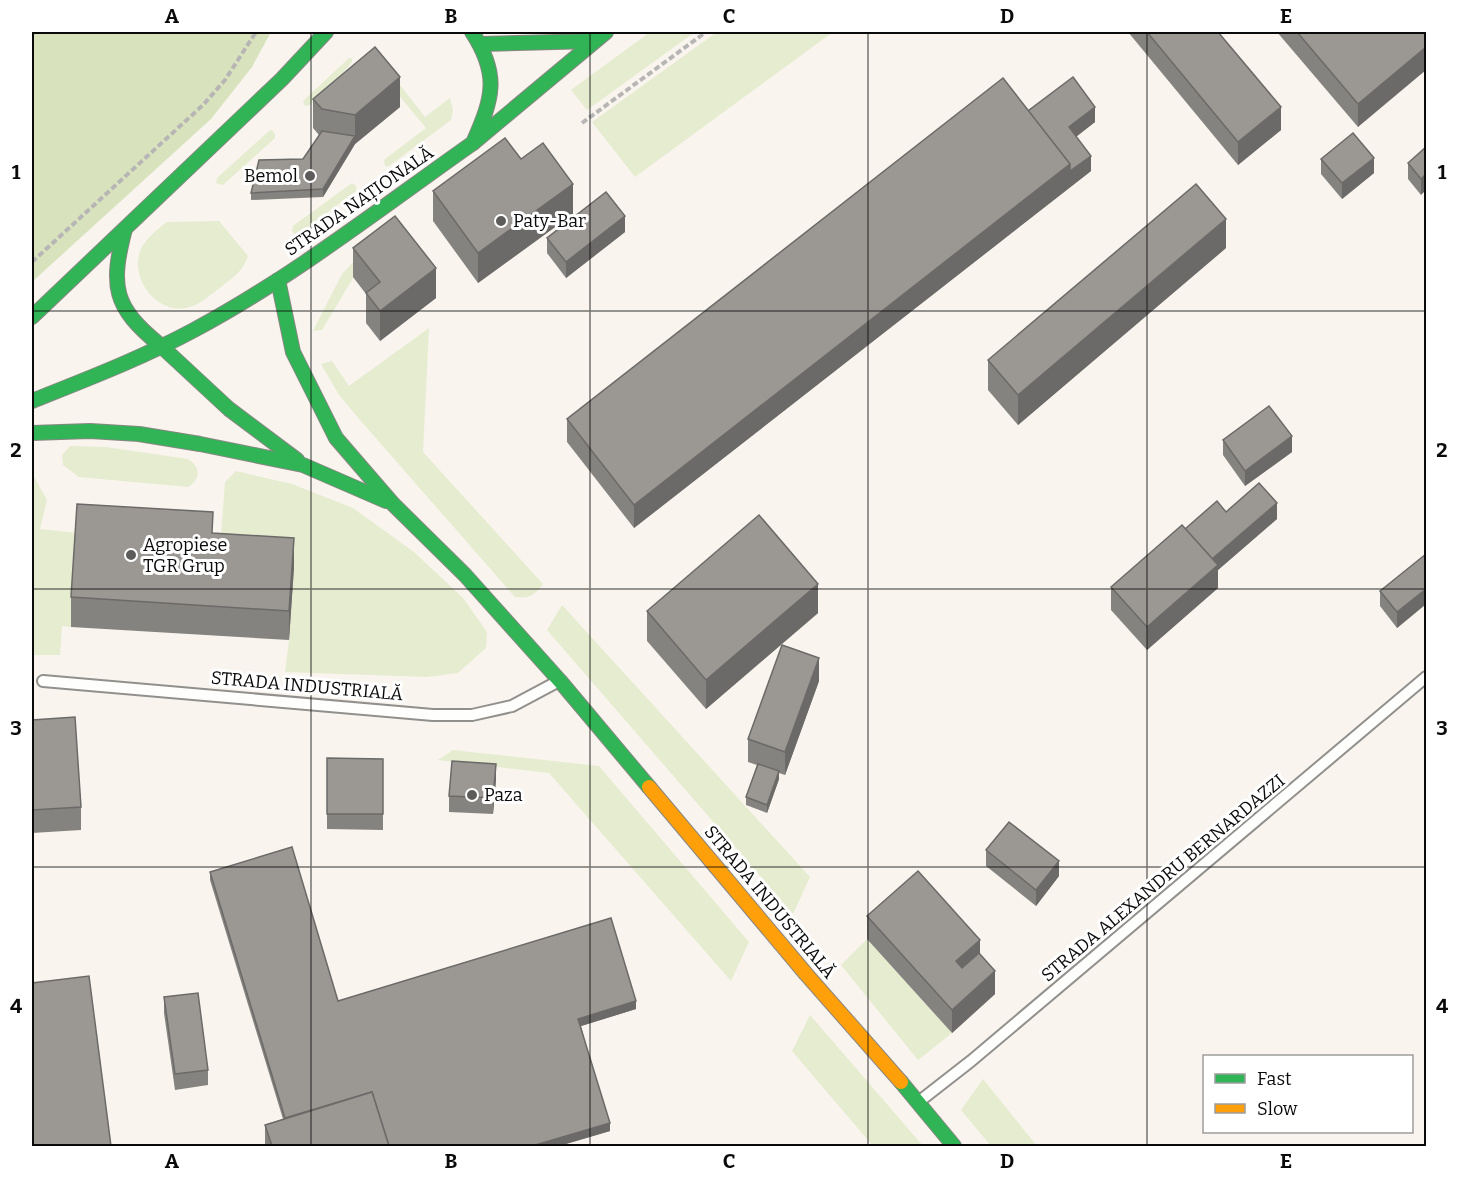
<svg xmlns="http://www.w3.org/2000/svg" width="1458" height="1178" font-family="Bitter,serif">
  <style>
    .green { fill: #e6eccf }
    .forest { fill: #d8e3be }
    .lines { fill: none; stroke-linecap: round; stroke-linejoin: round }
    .lane-casing { stroke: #92908d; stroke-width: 14 }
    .fast-casing { stroke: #888683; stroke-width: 16 }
    .slow-casing { stroke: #888683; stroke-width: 16 }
    .path { stroke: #b7b6b5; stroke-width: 4; stroke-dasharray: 6 3; stroke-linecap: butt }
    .lane { stroke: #fefefc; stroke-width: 10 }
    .fast { stroke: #30b455; stroke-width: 14 }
    .slow { stroke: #ff9f0a; stroke-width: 14 }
    .wall { fill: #85837f }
    .shaded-wall { fill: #6c6a68 }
    .building { fill: #9b9894; stroke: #6c6a68; stroke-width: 1.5 }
    .grid { fill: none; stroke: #0a0a0a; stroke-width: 1.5; stroke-opacity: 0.55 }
    .poi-dot { fill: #5e5c5a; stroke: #fff; stroke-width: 2 }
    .labels { text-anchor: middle; stroke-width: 6; stroke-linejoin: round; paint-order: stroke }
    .poi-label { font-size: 18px; fill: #0a0a0a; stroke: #fff; text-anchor: start }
    .street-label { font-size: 18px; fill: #0a0a0a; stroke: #fff }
    .neatline { fill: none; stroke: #0a0a0a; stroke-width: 2 }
    .grid-label { font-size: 20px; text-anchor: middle; font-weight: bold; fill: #0a0a0a }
  </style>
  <rect width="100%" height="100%" fill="#f9f5ee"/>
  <!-- green -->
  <g class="green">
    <polygon points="650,32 695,32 587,110 571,90"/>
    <polygon points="717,32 833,32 635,177 592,122"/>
    <polygon points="349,58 352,58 352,62 334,83 310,105 305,106 303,101"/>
    <polygon points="393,76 425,117 450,98 453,110 451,120 389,166 385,166 384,160 426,128 387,81"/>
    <polygon points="272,130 275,134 275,138 223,185 216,183 217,178 269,131"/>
    <polygon points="352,183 356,186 356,191 299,234 294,234 292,231 293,226"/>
    <path d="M219,221l29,35c-7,18 -13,19 -27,31 -10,7 -20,17 -31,20 -32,10 -62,-29 -49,-58 5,-11 17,-20 26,-27z"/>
    <polygon points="354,261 362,271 353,278 322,330 313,331 342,274"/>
    <path d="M429,328l-6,124 120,132c-8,11 -14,15 -28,13l-155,-177 -21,-25 -18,-31 11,-3 17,25z"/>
    <path d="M70,446l36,1 82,12c13,8 13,20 0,28l-109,-10 -16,-12 -1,-10z"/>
    <polygon points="236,471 292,484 353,508 414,552 463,598 487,632 486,648 458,673 427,677 285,672 289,640 294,568 219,563 225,482"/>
    <polygon points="32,473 47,500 40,529 77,533 71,627 62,626 60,655 32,655"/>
    <polygon points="562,605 810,877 793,914 547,630"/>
    <polygon points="453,750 599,766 749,942 731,981 549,773 438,760"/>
    <polygon points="867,939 952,1033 918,1060 841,965"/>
    <polygon points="810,1015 923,1146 873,1146 792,1051"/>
    <polygon points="983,1079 1037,1146 991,1146 961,1110"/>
  </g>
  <!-- forest -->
  <polygon class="forest" points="32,32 271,32 252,67 211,119 32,282"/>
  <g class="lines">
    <defs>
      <g id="lane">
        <polyline points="43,681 433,715 472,715 512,706 557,682"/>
        <polyline points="921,1100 971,1061 1426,677"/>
      </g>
      <g id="fast">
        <polyline points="482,44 593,41"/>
        <polyline points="473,143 606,32"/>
        <path d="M125,229c-15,57 -12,78 35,116"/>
        <polyline points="278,280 293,352 336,438 393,504 465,575 560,681 649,787"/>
        <polyline points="32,317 282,79 326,32"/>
        <polyline points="160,345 229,409 297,460"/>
        <path d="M32,401c55,-22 110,-43 162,-71 99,-53 188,-123 279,-187 20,-45 27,-68 -1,-111"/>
        <polyline points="32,433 90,431 139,434 200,444 303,465 386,501"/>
        <polyline points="901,1082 954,1146"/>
      </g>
      <polyline id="slow" points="649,787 806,974 901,1082"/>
    </defs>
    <!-- lane casing -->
    <use href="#lane" class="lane-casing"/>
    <!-- fast casing -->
    <use href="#fast" class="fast-casing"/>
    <!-- slow casing -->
    <use href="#slow" class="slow-casing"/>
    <!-- path -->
    <g class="path">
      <polyline points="582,123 706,32"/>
      <polyline points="32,262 203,105 225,80 256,32"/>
    </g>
    <!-- lane -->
    <use href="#lane" class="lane"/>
    <!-- fast -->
    <use href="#fast" class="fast"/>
    <!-- slow -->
    <use href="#slow" class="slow"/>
  </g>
  <!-- wall -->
  <g class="wall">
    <polygon points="1128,32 1218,32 1281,130 1238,165"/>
    <polygon points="1277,32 1426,32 1358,127"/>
    <polygon points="313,99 400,107 355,144 323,197 251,200 251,193 303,159 319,135 313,128"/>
    <polygon points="1028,111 1095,122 1076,137 1091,171 634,528 567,442 567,419"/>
    <polygon points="1426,147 1421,195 1408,179 1408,163"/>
    <polygon points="521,159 573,214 478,283 433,221 433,191"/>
    <polygon points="1321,159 1374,173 1342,199 1321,174"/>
    <polygon points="625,232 566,278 547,253 547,238"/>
    <polygon points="353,248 436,298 380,341 366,323 366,294 353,277"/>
    <polygon points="1226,248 1018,425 988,390 988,360"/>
    <polygon points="1223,440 1292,452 1245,486 1223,455"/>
    <polygon points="1226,512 1277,519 1218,570 1218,588 1147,650 1111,610 1111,587 1185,529"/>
    <polygon points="213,533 294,567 289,640 71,627 71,597"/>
    <polygon points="1426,554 1426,604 1397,628 1380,606 1380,591"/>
    <polygon points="647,611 818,613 706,709 647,641"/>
    <polygon points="819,681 785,775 779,773 779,779 767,813 746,805 746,797 757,765 748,762 748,739"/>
    <polygon points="32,720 81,807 81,830 32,833"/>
    <polygon points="327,758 383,759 383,830 327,829"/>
    <polygon points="496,779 493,814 449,812 449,796"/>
    <polygon points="986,850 1059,876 1036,906 986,866"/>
    <polygon points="210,872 338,1001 636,1009 581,1026 610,1131 559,1146 265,1146 265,1125 283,1119 210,880"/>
    <polygon points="867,916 980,954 995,994 952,1033 867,939"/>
    <polygon points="164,997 208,1070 208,1085 175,1090 164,1013"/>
  </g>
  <!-- shaded-wall -->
  <g class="shaded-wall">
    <polygon points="1426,47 1426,70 1358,127 1358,104"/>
    <polygon points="400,77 400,107 355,144 355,115"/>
    <polygon points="1095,107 1095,122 1069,142 1069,127"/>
    <polygon points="1281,107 1281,130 1238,165 1238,142"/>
    <polygon points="355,136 355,144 323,197 323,189"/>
    <polygon points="1091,156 1091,171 634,528 634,505 1070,164"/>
    <polygon points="1374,158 1374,173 1342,199 1342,183"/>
    <polygon points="1426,174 1426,190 1421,195 1421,179"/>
    <polygon points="573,184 573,214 478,283 478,253"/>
    <polygon points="625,216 625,232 566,278 566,262"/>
    <polygon points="1226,219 1226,248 1018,425 1018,395"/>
    <polygon points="436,268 436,298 380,341 380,311"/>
    <polygon points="1292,436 1292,452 1245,486 1245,471"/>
    <polygon points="1277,503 1277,519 1218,570 1218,588 1147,650 1147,627 1209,562"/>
    <polygon points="294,538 294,567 289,640 289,611"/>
    <polygon points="818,584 818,613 706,709 706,680"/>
    <polygon points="1426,589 1426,604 1397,628 1397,612"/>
    <polygon points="819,658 819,681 785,775 785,752"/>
    <polygon points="496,764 496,779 493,814 493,798"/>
    <polygon points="779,771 779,779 767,813 767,805"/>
    <polygon points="1059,861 1059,876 1036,906 1036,890"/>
    <polygon points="980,940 980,962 956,984 956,961"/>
    <polygon points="995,971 995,994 952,1033 952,1010"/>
    <polygon points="636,1001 636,1009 578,1027 578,1019"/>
    <polygon points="610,1123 610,1131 559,1146 532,1146"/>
  </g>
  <!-- building -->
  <g class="building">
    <polygon points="1147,32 1218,32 1281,107 1238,142"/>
    <polygon points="1297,32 1426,32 1426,47 1358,104"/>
    <polygon points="375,47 400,77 355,115 322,109 313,99"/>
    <polygon points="1073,77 1095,107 1069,127 1091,156 1070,171 1070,164 1028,111"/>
    <polygon points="1003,78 1070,164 634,505 567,419"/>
    <polygon points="322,131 355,136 323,189 251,193 259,160 303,159"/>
    <polygon points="1353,133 1374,158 1342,183 1321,159"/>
    <polygon points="505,138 521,159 543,143 573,184 478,253 433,191"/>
    <polygon points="1426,147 1426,174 1421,179 1408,163"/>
    <polygon points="1196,184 1226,219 1018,395 988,360"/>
    <polygon points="606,192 625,216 566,262 547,238"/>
    <polygon points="395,216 436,268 380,311 366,293 380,282 353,248"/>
    <polygon points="1269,406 1292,436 1245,471 1223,440"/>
    <polygon points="1259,483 1277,503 1212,559 1185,529 1217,501 1226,512"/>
    <polygon points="77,504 213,512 212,533 294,538 289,611 71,597"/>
    <polygon points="759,515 818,584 706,680 647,611"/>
    <polygon points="1182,525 1218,565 1147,627 1111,587"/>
    <polygon points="1426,554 1426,589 1397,612 1380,591"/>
    <polygon points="782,645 819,658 785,752 748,739"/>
    <polygon points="75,717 81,807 32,810 32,720"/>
    <polygon points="327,758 383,759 383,814 327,814"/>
    <polygon points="452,761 496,764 493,798 449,796"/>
    <polygon points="758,764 779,771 767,805 746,797"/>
    <polygon points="1009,822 1059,861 1036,890 986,850"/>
    <polygon points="292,847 338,1001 611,918 636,1001 578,1019 610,1123 532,1146 389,1146 372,1092 285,1118 210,872"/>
    <polygon points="918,871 980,940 956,961 962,968 979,953 995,971 952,1010 867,916"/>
    <polygon points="89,976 111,1146 32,1146 32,983"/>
    <polygon points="198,993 208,1070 175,1074 164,997"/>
    <polygon points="372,1092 389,1146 272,1146 265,1125"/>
  </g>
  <!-- grid -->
  <path class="grid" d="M311,32v1114M590,32v1114M868,32v1114M1147,32v1114M32,311h1394M32,589h1394M32,867h1394"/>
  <!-- markers -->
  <g class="poi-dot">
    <circle cx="310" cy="176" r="6"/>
    <circle cx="501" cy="221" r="6"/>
    <circle cx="131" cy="555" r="6"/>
    <circle cx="472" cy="795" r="6"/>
  </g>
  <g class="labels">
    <!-- poi labels -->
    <g class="poi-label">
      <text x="298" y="182" text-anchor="end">Bemol</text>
      <text x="513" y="227">Paty-Bar</text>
      <text x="143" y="551">Agropiese<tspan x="143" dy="21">TGR Grup</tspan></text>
      <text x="484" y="801">Paza</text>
    </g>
    <!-- street labels -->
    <g class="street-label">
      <text transform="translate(359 201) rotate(-35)" y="6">STRADA NAȚIONALĂ</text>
      <text transform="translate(307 686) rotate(5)" y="6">STRADA INDUSTRIALĂ</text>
      <text transform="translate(1163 878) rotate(-40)" y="6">STRADA ALEXANDRU BERNARDAZZI</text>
      <text transform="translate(770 902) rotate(50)" y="6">STRADA INDUSTRIALĂ</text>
    </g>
  </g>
  <!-- border -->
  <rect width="1458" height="1178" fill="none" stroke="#ffffff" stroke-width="66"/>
  <!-- legend -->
  <rect x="1203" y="1055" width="210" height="78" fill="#ffffff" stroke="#9d9d9d" stroke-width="1.5"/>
  <rect x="1215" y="1074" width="30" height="9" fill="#30b455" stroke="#9d9d9d" stroke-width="1.5"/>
  <text x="1257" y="1085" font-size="18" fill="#0a0a0a">Fast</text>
  <rect x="1215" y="1104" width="30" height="9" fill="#ff9f0a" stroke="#9d9d9d" stroke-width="1.5"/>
  <text x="1257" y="1115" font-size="18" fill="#0a0a0a">Slow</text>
  <rect x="33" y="33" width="1392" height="1112" class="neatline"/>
  <g class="grid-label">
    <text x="172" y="23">A</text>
    <text x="451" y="23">B</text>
    <text x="729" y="23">C</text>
    <text x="1007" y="23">D</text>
    <text x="1286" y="23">E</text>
    <text x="16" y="179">1</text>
    <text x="1442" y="179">1</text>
    <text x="16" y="457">2</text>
    <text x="1442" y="457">2</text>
    <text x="16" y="735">3</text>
    <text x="1442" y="735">3</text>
    <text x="16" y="1013">4</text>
    <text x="1442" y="1013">4</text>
    <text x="172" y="1168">A</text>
    <text x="451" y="1168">B</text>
    <text x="729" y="1168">C</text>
    <text x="1007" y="1168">D</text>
    <text x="1286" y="1168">E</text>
  </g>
</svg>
